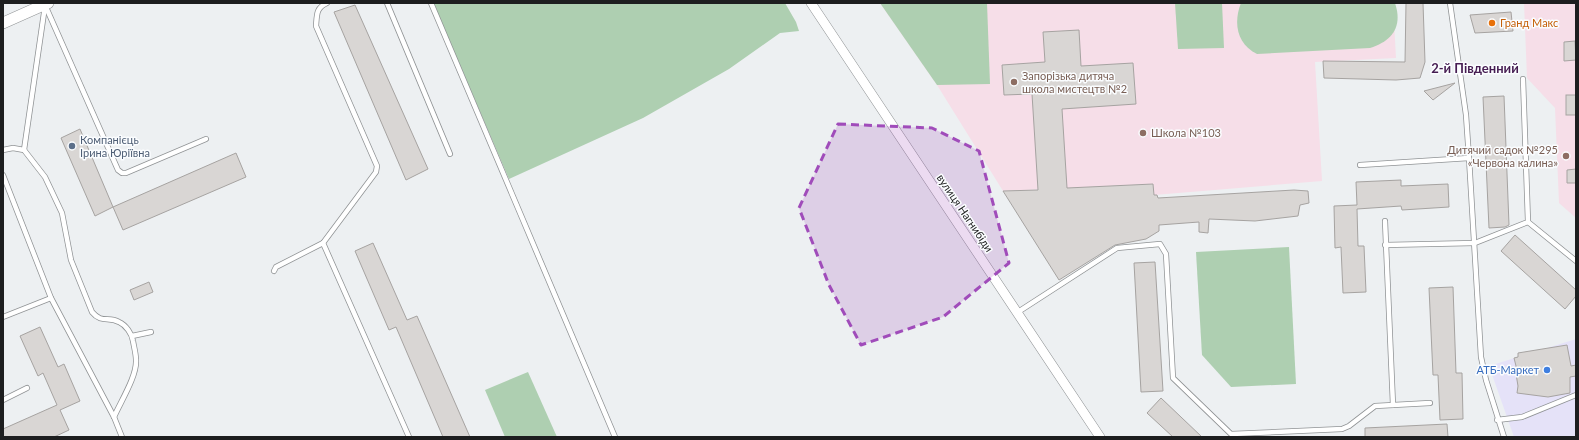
<svg xmlns="http://www.w3.org/2000/svg" width="1579" height="440" font-family="Lato,sans-serif">
  <style>
    .commercial { fill: #e5e2f8 }
    .education { fill: #f6dee8 }
    .green { fill: #aecfb1 }
    .building { fill: #d9d6d4; stroke: #a6a3a1 }
    .lines { fill: none; stroke-linecap: round; stroke-linejoin: round }
    .service-casing { stroke: #909395; stroke-width: 6 }
    .minor-casing { stroke: #909395; stroke-width: 10 }
    .tertiary-casing { stroke: #909395; stroke-width: 12 }
    .service { stroke: #fff; stroke-width: 4.5 }
    .minor { stroke: #fff; stroke-width: 9 }
    .tertiary { stroke: #fff; stroke-width: 11 }
    .marked { fill: #a04cba; fill-opacity: 0.2; stroke: #a04cba; stroke-width: 3; stroke-dasharray: 8 5; stroke-linejoin: round }
    .food-dot { fill: #e8710a; stroke: #fbfdff; stroke-width: 1.5 }
    .education-dot { fill: #8d6e63; stroke: #fbfdff; stroke-width: 1.5 }
    .service-dot { fill: #5c6f8a; stroke: #fbfdff; stroke-width: 1.5 }
    .shop-dot { fill: #3f7fe0; stroke: #fbfdff; stroke-width: 1.5 }
    .labels { text-anchor: middle; stroke-width: 3; stroke-linejoin: round; paint-order: stroke }
    .food-label { font-size: 11px; fill: #c56008; stroke: #fbfdff; text-anchor: start }
    .education-label { font-size: 11px; fill: #785e54; stroke: #fbfdff; text-anchor: start }
    .service-label { font-size: 11px; fill: #4e5e75; stroke: #fbfdff; text-anchor: start }
    .street-label { font-size: 11px; fill: #1d1e1f; stroke: #fbfdff }
    .shop-label { font-size: 11px; fill: #366cbe; stroke: #fbfdff; text-anchor: end }
    .quarter-label { font-size: 13px; font-weight: bold; fill: #461d52; stroke: #fbfdff }
  </style>
  <rect width="100%" height="100%" fill="#edf0f2"/>
  <!-- commercial -->
  <polygon class="commercial" points="1576,339 1576,435 1571,437 1514,437 1489,366"/>
  <!-- education -->
  <g class="education">
    <polygon points="880,3 1393,3 1396,58 1315,62 1322,181 1154,195 1153,184 1003,191 937,85"/>
    <polygon points="1524,3 1576,3 1576,218 1559,203 1555,108 1527,78"/>
  </g>
  <!-- green -->
  <g class="green">
    <polygon points="433,3 785,3 796,22 799,31 780,33 729,69 643,118 509,179"/>
    <polygon points="880,3 987,3 990,84 937,85"/>
    <polygon points="1175,3 1222,3 1224,48 1178,49"/>
    <path d="M1241,3h154c8,24 -3,38 -25,45l-113,6c-20,-10 -24,-31 -16,-51z"/>
    <polygon points="1289,247 1296,384 1231,387 1202,355 1196,252"/>
    <polygon points="528,372 557,437 505,437 485,390"/>
  </g>
  <!-- building -->
  <g class="building">
    <polygon points="1406,3 1423,3 1425,62 1420,78 1396,80 1324,78 1323,61 1405,62"/>
    <polygon points="355,5 428,169 406,180 334,12"/>
    <polygon points="1511,12 1513,31 1475,33 1470,15"/>
    <polygon points="1079,30 1081,66 1133,63 1136,104 1062,109 1067,188 1153,184 1154,195 1157,195 1158,198 1294,190 1308,191 1309,203 1300,205 1298,216 1255,221 1209,219 1208,233 1199,232 1199,222 1159,225 1159,231 1146,239 1115,245 1059,280 1003,191 1038,190 1032,94 1004,95 1002,65 1045,62 1043,32"/>
    <polygon points="1575,41 1576,60 1564,61 1564,42"/>
    <polygon points="1455,83 1433,100 1424,91"/>
    <rect x="1566" y="95" width="10" height="20"/>
    <polygon points="1504,96 1509,225 1505,227 1489,228 1483,97"/>
    <polygon points="80,129 113,207 95,216 61,138"/>
    <polygon points="236,153 246,177 123,230 113,207"/>
    <polygon points="1576,169 1576,183 1567,183 1567,170"/>
    <polygon points="1401,180 1401,186 1448,184 1449,207 1402,210 1401,206 1357,209 1358,246 1364,246 1366,292 1343,293 1341,247 1335,248 1334,206 1357,205 1356,182"/>
    <polygon points="1515,235 1576,290 1576,296 1565,309 1501,251"/>
    <polygon points="373,243 407,320 417,316 470,437 443,437 396,327 389,330 355,251"/>
    <polygon points="1155,262 1163,391 1141,392 1134,263"/>
    <polygon points="149,282 153,292 134,300 130,290"/>
    <polygon points="1453,287 1456,373 1462,373 1463,419 1440,420 1438,375 1433,375 1429,288"/>
    <polygon points="40,327 58,367 64,364 80,401 60,410 69,430 54,437 3,437 3,429 57,405 43,373 38,376 20,336"/>
    <polygon points="1567,345 1571,366 1576,365 1576,376 1570,377 1570,393 1548,397 1517,393 1518,386 1516,374 1518,374 1514,358 1518,357 1518,353"/>
    <polygon points="1161,398 1202,437 1173,437 1147,413"/>
    <polygon points="1447,424 1448,437 1365,437 1365,428"/>
  </g>
  <g class="lines">
    <defs>
      <g id="service">
        <path d="M327,3c-11,5 -10,11 -11,23l61,140 -1,6 -53,71 86,194"/>
        <polyline points="387,3 450,154"/>
        <polyline points="431,3 615,437"/>
        <polyline points="1450,3 1466,115 1469,158"/>
        <polyline points="45,5 118,170 122,173 126,173 206,139"/>
        <path d="M3,150l10,-2 11,2 21,27 17,36 9,47 21,52c10,12 16,4 27,10 7,3 13,12 14,19 1,6 3,13 3,19 1,16 -15,41 -22,57"/>
        <polyline points="24,150 45,6"/>
        <polyline points="1360,165 1469,158 1481,357 1486,380 1504,437"/>
        <polyline points="3,175 51,298 114,417 122,437"/>
        <polyline points="1385,221 1393,405"/>
        <polyline points="1528,222 1576,261"/>
        <polyline points="1385,245 1475,243 1528,222 1523,79"/>
        <polyline points="274,271 276,267 323,243"/>
        <polyline points="1018,312 1117,248 1160,244 1166,254 1173,378 1231,434 1342,429 1349,426 1375,406 1430,403"/>
        <polyline points="3,317 51,298"/>
        <polyline points="132,336 151,332"/>
        <polyline points="3,400 27,388"/>
        <polyline points="1497,420 1522,417 1576,395"/>
      </g>
      <polyline id="minor" points="811,3 1100,437"/>
      <polyline id="tertiary" points="3,23 48,3"/>
    </defs>
    <!-- service casing -->
    <use href="#service" class="service-casing"/>
    <!-- minor casing -->
    <use href="#minor" class="minor-casing"/>
    <!-- tertiary casing -->
    <use href="#tertiary" class="tertiary-casing"/>
    <!-- service -->
    <use href="#service" class="service"/>
    <!-- minor -->
    <use href="#minor" class="minor"/>
    <!-- tertiary -->
    <use href="#tertiary" class="tertiary"/>
  </g>
  <!-- marked area -->
  <path class="marked" d="M838,124l94,4 47,23 30,112 -66,54 -82,28 -32,-60 -30,-77z"/>
  <!-- markers -->
  <circle class="food-dot" cx="1492" cy="23" r="4"/>
  <g class="education-dot">
    <circle cx="1014" cy="82" r="4"/>
    <circle cx="1143" cy="133" r="4"/>
    <circle cx="1566" cy="156" r="4"/>
  </g>
  <circle class="service-dot" cx="72" cy="146" r="4"/>
  <circle class="shop-dot" cx="1547" cy="370" r="4"/>
  <g class="labels">
    <!-- food labels -->
    <g class="food-label">
      <text x="1500" y="27">Гранд Макс</text>
    </g>
    <!-- education labels -->
    <g class="education-label">
      <text x="1022" y="80">Запорізька дитяча<tspan x="1022" dy="13">школа мистецтв №2</tspan></text>
      <text x="1151" y="137">Школа №103</text>
      <text x="1558" y="154" text-anchor="end">Дитячий садок №295<tspan x="1558" dy="13">«Червона калина»</tspan></text>
    </g>
    <!-- service labels -->
    <g class="service-label">
      <text x="80" y="144">Компанієць<tspan x="80" dy="13">Ірина Юріївна</tspan></text>
    </g>
    <!-- street labels -->
    <g class="street-label">
      <text transform="translate(965 213) rotate(56)" y="4">вулиця Нагнибіди</text>
    </g>
    <!-- shop labels -->
    <g class="shop-label">
      <text x="1539" y="374">АТБ-Маркет</text>
    </g>
    <!-- quarter labels -->
    <g class="quarter-label">
      <text x="1475" y="73">2-й Південний</text>
    </g>
  </g>
  <!-- border -->
  <rect width="1579" height="440" fill="none" stroke="#1d1e1f" stroke-width="8"/>
</svg>
